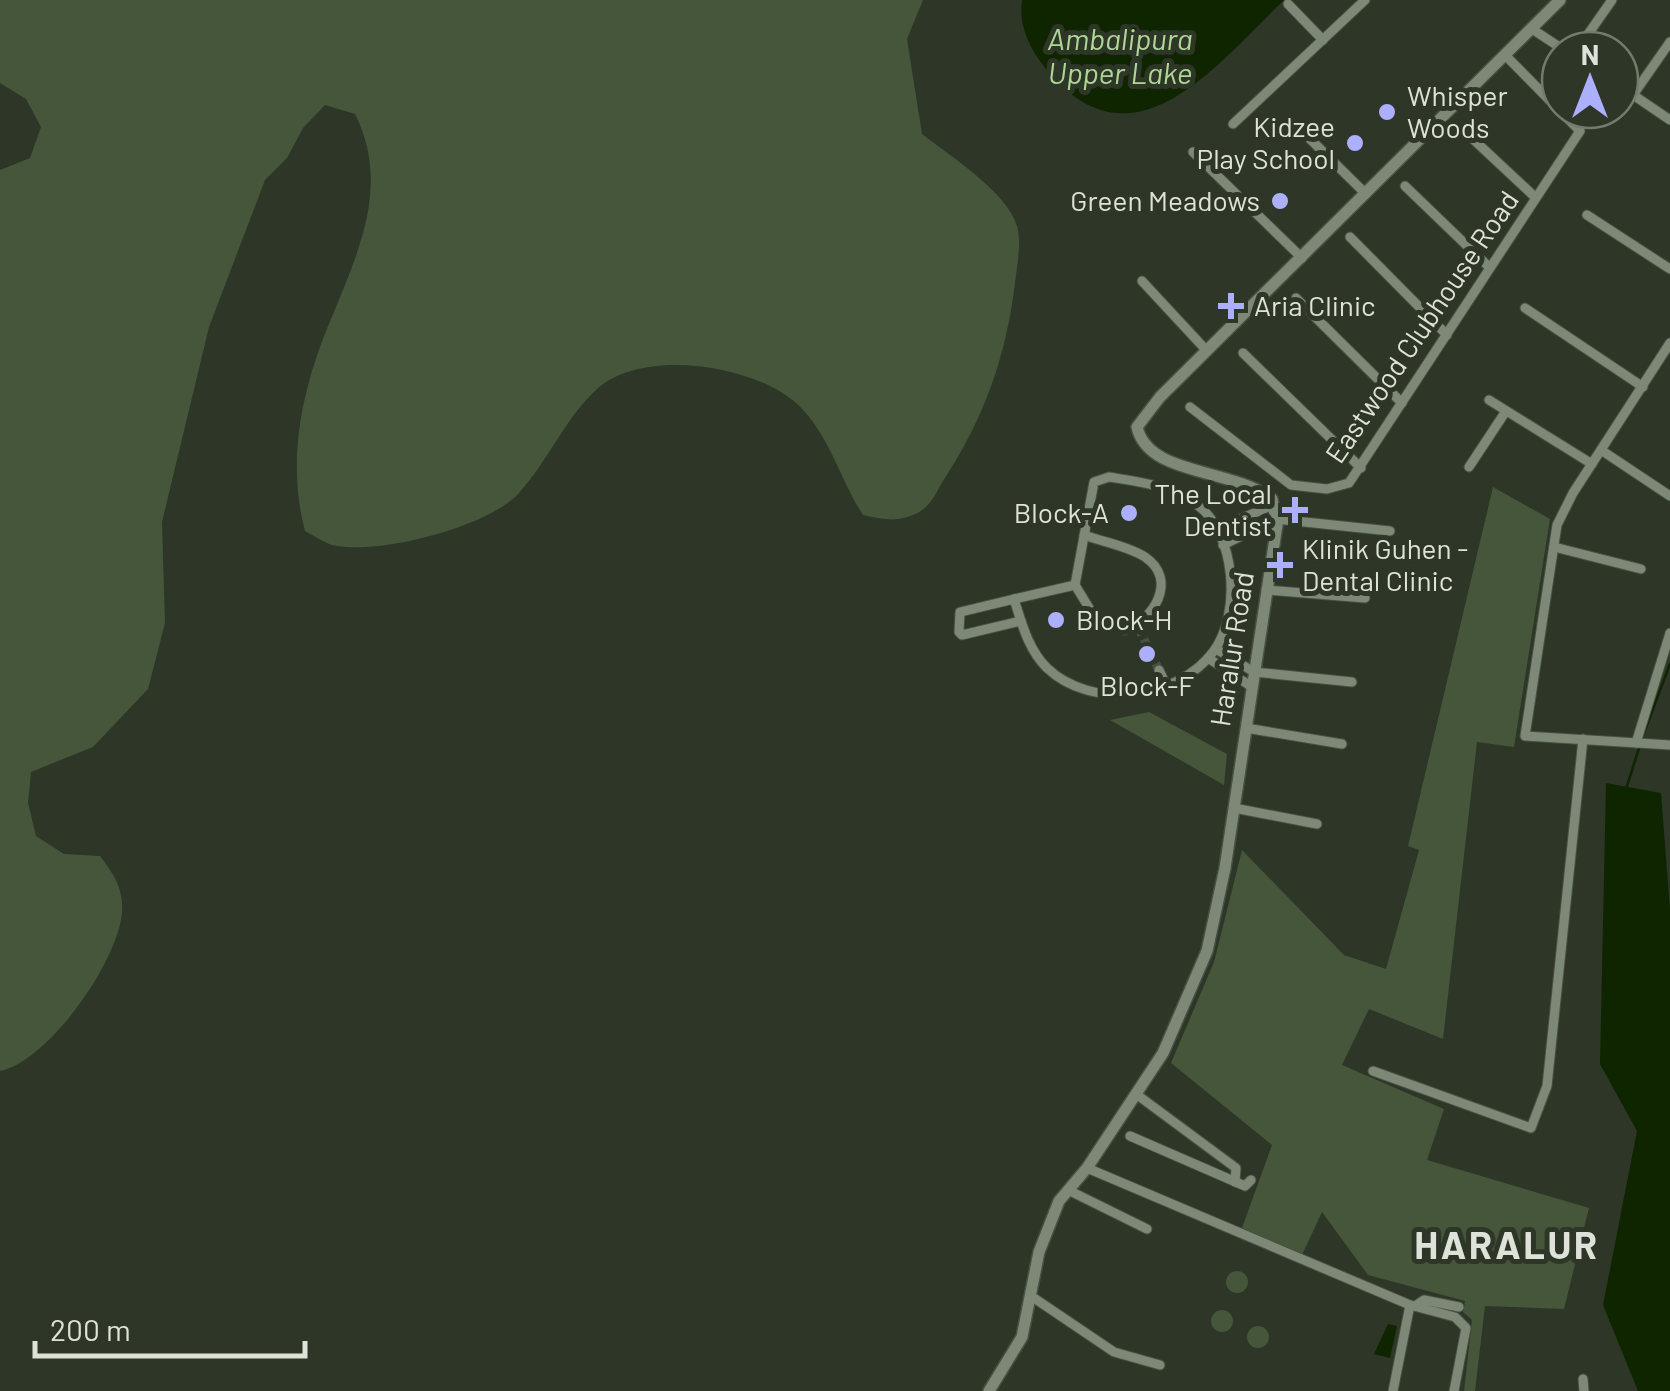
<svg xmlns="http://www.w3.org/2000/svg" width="1670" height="1391" font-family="Barlow,sans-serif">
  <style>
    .green { fill: #45563b }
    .water { fill: #0f2500 }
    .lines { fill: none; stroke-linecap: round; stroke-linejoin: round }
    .stream { stroke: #0f2500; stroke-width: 2.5 }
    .minor-tunnel { stroke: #475042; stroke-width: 9; stroke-dasharray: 9 4.5; stroke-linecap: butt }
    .minor-casing { stroke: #495044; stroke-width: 11 }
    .tertiary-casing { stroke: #495044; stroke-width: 14 }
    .minor { stroke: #7d8877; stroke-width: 9 }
    .tertiary { stroke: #7d8877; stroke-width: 11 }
    .poi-dot { fill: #acaffb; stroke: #2d3627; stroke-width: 4 }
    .labels { text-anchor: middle; stroke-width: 10; stroke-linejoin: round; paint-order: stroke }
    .poi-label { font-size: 28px; fill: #dde3d9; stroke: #2d3627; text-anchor: start }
    .street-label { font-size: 28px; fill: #dde3d9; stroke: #2d3627 }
    .water-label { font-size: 30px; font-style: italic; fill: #aed796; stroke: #2d3627 }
    .district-label { font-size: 38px; font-weight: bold; letter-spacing: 2.5px; fill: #dde3d9; stroke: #2d3627 }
  </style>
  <rect width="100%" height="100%" fill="#2d3627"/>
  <!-- green -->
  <g class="green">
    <path d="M0,0h923l-16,39 15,95c27,21 90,61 96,96 3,16 -1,36 -3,53 -9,74 -31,136 -72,198 -6,10 -12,24 -22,30 -21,12 -36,9 -58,4 -23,-35 -34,-82 -66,-111 -42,-39 -154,-57 -200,-15 -31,28 -49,72 -78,104 -30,34 -143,63 -187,52 -9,-3 -19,-10 -27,-14 -14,-53 -9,-107 7,-160 25,-84 88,-168 43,-257l-30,-9 -22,23 -16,30 -22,22 -56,147 -47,195 3,101 -17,66 -55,58 -62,25 -3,31 8,33 28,18 36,2c13,17 24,33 22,56 -3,48 -73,149 -122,159v-901l30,-12 11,-31 -15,-28 -26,-16z"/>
    <polygon points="1493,487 1550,519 1514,747 1477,742 1443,1039 1369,1009 1342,1065 1444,1109 1427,1160 1589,1208 1564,1309 1485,1306 1475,1391 1464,1391 1472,1320 1463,1312 1465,1301 1368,1275 1322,1212 1302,1255 1242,1228 1272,1145 1171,1063 1214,962 1242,850 1344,955 1386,969 1419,850 1408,846"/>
    <polygon points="1149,712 1227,754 1224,785 1110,720"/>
    <circle cx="1237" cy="1282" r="11"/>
    <circle cx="1222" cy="1321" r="11"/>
    <circle cx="1258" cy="1337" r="11"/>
  </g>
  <!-- water -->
  <g class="water">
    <path d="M1022,0h262c-65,62 -147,171 -232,76 -19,-22 -34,-46 -30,-76z"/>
    <polygon points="1606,783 1661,793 1670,909 1670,1391 1638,1391 1603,1305 1637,1131 1600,1064"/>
    <polygon points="1388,1324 1397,1326 1390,1358 1374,1354"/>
  </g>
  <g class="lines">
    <!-- stream -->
    <g class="stream">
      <polyline points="1642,738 1670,664"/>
      <polyline points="1627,786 1640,745"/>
    </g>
    <!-- minor-tunnel -->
    <polyline class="minor-tunnel" points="1138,627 1159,670"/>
    <defs>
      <g id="minor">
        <polyline points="1288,4 1323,40"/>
        <polyline points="1532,29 1564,50"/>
        <polyline points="1577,50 1612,0"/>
        <polyline points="1620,86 1670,120"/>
        <polyline points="1633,95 1670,42"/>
        <polyline points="1233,124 1365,0"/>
        <polyline points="1460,127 1535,197"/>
        <polyline points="1304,133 1366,194"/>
        <polyline points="1193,152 1302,258"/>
        <polyline points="1405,186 1488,266"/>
        <polyline points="1587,215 1670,269"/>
        <polyline points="1350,237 1447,335"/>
        <polyline points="1142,281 1207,351"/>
        <polyline points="1296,298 1402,403"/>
        <polyline points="1525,308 1643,387"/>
        <polyline points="1670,343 1573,493 1557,525 1525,736 1670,745"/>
        <polyline points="1243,353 1361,468"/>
        <polyline points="1489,400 1592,464"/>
        <polyline points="1190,407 1291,485 1327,489 1349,483 1580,131 1506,56"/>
        <polyline points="1601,450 1670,496"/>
        <polyline points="1469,467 1506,411"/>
        <path d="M1109,477c31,5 60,8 87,27 40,28 46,110 17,148 -36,48 -122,58 -166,16 -19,-19 -25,-44 -33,-69l61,-14 19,-103z"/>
        <polyline points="1217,529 1273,505"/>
        <polyline points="1223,545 1276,519 1390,531"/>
        <polyline points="1554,547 1641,569"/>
        <path d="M1075,585l19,31 30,14c29,-9 55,-50 21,-73 -17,-11 -42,-15 -61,-22"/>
        <polyline points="1266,590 1365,598"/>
        <polyline points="1014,599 960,612 959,632 962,635 1021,621"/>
        <polyline points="1216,649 1254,672 1352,682"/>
        <polyline points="1208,658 1252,687"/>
        <polyline points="1159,670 1166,685"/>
        <polyline points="1246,728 1342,744"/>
        <polyline points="1636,743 1670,633"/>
        <polyline points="1234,808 1317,824"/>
        <polyline points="1373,1071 1531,1128 1547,1086 1583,739"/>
        <polyline points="1136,1094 1236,1168 1235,1182"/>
        <polyline points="1130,1136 1245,1186 1251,1180"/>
        <polyline points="1087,1168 1410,1305"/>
        <polyline points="1068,1190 1147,1229"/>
        <polyline points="1031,1296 1114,1352 1160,1365"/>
        <polyline points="1415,1306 1424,1300 1459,1307"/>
        <polyline points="1583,1379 1584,1391"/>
        <polyline points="1393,1391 1410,1305 1455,1317 1466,1328 1454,1391"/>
      </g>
      <path id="tertiary" d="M989,1391l33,-54 17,-85 20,-51 28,-33 76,-115 44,-102 18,-83 52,-343 -5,-26c-43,-32 -124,-23 -135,-72l23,-30 400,-397"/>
    </defs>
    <!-- minor casing -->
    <use href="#minor" class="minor-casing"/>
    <!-- tertiary casing -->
    <use href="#tertiary" class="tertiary-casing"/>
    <!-- minor -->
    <use href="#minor" class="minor"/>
    <!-- tertiary -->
    <use href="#tertiary" class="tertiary"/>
  </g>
  <!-- markers -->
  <g class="poi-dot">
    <circle cx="1387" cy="112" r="10"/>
    <circle cx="1355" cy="143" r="10"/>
    <circle cx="1280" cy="201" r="10"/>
    <path d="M1226 291h10v10h10v10h-10v10h-10v-10h-10v-10h10z"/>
    <path d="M1290 495h10v10h10v10h-10v10h-10v-10h-10v-10h10z"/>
    <circle cx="1129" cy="513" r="10"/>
    <path d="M1275 550h10v10h10v10h-10v10h-10v-10h-10v-10h10z"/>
    <circle cx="1056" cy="620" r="10"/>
    <circle cx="1147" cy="654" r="10"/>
  </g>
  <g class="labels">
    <!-- poi labels -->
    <g class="poi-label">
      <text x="1407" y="106">Whisper<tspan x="1407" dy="32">Woods</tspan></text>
      <text x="1335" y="137" text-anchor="end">Kidzee<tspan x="1335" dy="32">Play School</tspan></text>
      <text x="1260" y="211" text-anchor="end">Green Meadows</text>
      <text x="1254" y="316">Aria Clinic</text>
      <text x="1272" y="504" text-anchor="end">The Local<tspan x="1272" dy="32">Dentist</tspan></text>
      <text x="1109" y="523" text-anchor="end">Block-A</text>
      <text x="1302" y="559">Klinik Guhen -<tspan x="1302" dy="32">Dental Clinic</tspan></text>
      <text x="1076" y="630">Block-H</text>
      <text x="1147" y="696" text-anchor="middle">Block-F</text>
    </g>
    <!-- street labels -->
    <g class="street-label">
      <text transform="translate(1422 327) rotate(-56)" y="10">Eastwood Clubhouse Road</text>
      <text transform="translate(1232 649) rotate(-81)" y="10">Haralur Road</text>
    </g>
    <!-- water labels -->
    <g class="water-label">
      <text x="1120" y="50">Ambalipura<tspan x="1120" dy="34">Upper Lake</tspan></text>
    </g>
    <!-- district labels -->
    <g class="district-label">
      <text x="1507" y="1259">HARALUR</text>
    </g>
  </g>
  <!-- north arrow -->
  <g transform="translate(1590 80)"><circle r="48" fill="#2d3627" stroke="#737b6e" stroke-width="2.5"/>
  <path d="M0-8L18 38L0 25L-18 38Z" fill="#acaffb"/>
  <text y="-15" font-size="28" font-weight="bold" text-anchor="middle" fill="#dde3d9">N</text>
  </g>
  <!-- scale -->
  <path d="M35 1341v15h270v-15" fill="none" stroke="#dde3d9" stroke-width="5"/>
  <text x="50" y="1341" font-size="30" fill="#dde3d9" stroke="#2d3627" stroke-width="8" paint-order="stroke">200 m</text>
</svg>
